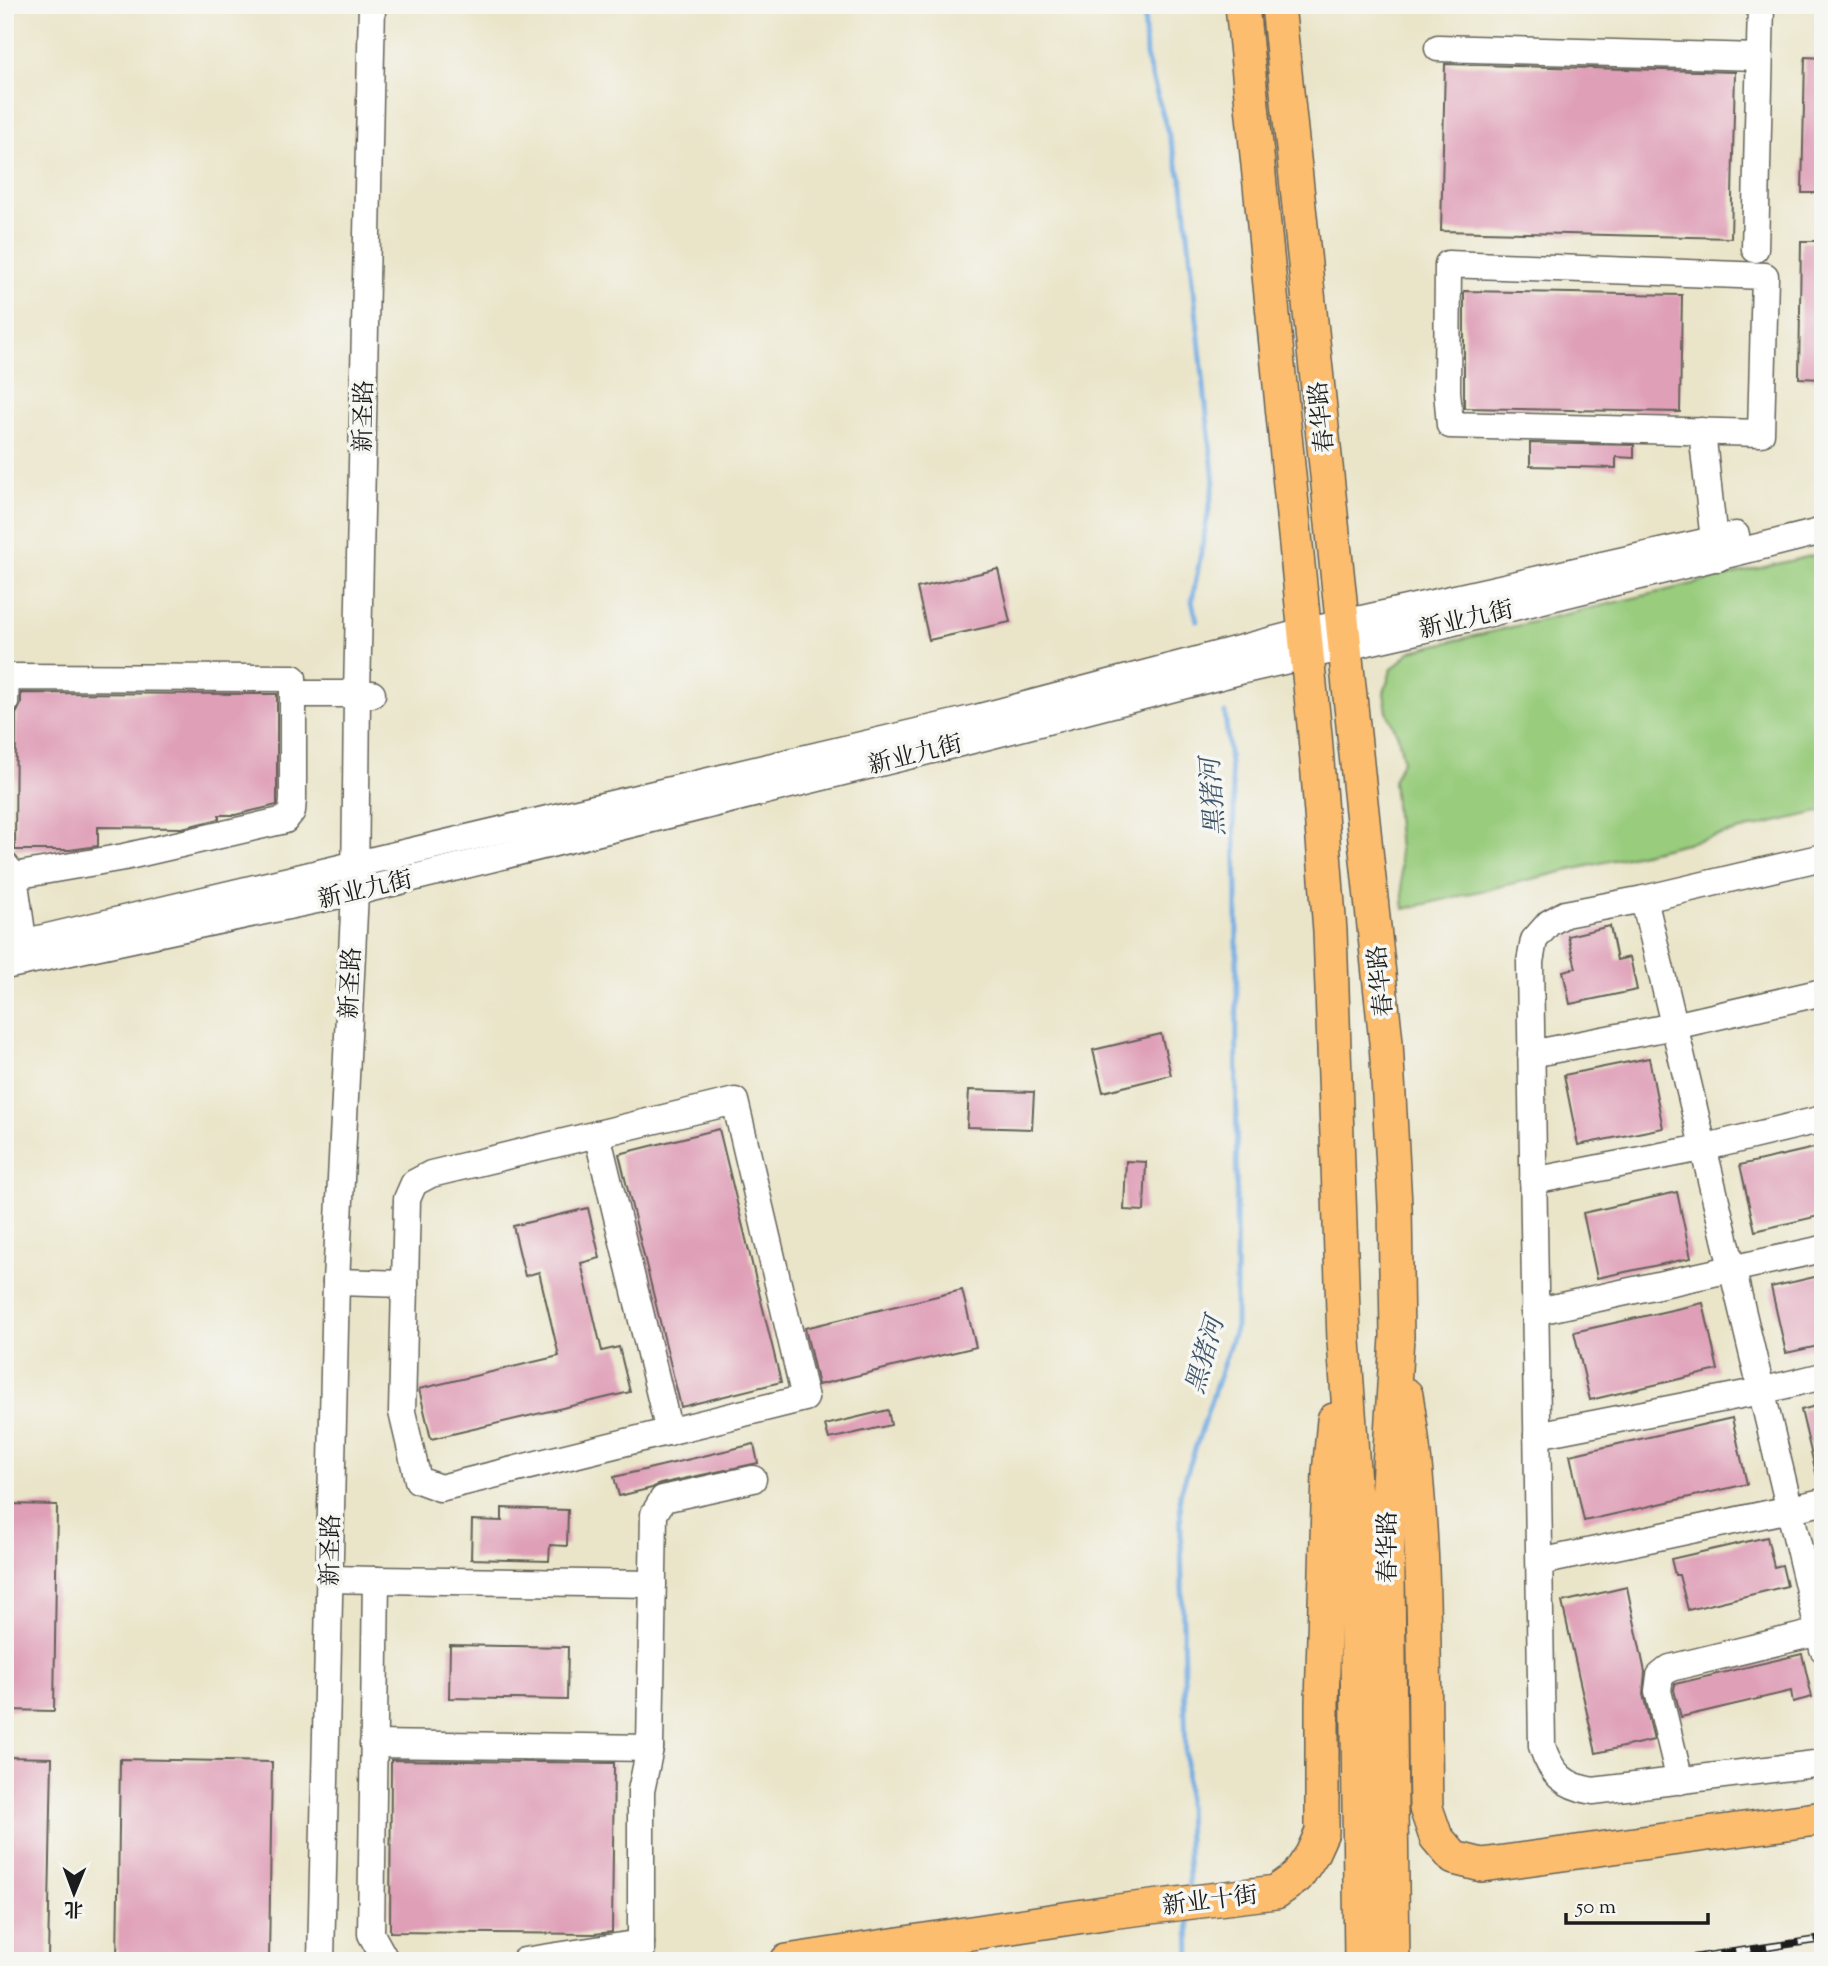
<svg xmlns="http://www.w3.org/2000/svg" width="1828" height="1966" font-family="'Sorts Mill Goudy','Noto Serif SC',serif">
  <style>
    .green { fill: #99cc7d; stroke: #5a744c; stroke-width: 2 }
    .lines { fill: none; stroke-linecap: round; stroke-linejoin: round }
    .stream { stroke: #71aae1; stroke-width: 5 }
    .building { fill: #df9fb7 }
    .minor-casing { stroke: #646259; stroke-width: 29 }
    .major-casing { stroke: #646259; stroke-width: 36 }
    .minor { stroke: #fff; stroke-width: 26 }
    .major { stroke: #fcbd6e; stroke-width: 33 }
    .rail-casing { stroke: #1c1c1c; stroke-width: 8 }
    .rail { stroke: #f6f6f2; stroke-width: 5; stroke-dasharray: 16; stroke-linecap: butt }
    .labels { text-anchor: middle; stroke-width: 7; stroke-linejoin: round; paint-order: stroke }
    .street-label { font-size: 24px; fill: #1c1c1c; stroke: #f6f6f2 }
    .water-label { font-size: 26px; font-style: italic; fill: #3e556b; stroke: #f6f6f2 }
  </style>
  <rect width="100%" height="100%" fill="#f6f6f2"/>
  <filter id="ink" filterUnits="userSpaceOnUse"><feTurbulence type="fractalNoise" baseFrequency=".0143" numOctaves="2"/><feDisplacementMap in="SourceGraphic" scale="14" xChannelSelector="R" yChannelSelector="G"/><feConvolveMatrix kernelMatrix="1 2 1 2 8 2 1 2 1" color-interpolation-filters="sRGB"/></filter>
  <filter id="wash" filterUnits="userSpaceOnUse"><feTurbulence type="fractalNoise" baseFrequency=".00686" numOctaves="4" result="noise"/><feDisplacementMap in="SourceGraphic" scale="28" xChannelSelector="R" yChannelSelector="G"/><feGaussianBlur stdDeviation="1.57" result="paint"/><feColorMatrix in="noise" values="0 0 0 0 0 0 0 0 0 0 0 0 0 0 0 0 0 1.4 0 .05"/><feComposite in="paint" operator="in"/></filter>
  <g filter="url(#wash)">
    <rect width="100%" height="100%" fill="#eae5c9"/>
    <!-- green -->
    <polygon class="green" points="1823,553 1823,811 1404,909 1393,781 1403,759 1398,736 1387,712 1384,693 1391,670 1411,651"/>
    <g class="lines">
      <!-- stream -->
      <g class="stream">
        <polyline points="1144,5 1146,56 1183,185 1214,482 1192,601 1197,621"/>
        <polyline points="1189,1891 1180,1494 1236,1326 1237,885 1233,795 1225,713"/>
        <polyline points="1189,1915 1190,1961"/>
      </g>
    </g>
    <g id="blocks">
      <!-- building -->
      <g class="building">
        <polygon points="1805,57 1823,58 1823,193 1802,193"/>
        <polygon points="1445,64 1735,72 1731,238 1441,231"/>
        <polygon points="1801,241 1823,241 1823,379 1799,378"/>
        <polygon points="1464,291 1682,295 1680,412 1464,408"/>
        <polygon points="1530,443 1634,445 1634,458 1616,457 1616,468 1530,466"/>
        <polygon points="998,569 1010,622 929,640 917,588"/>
        <polygon points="21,693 277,694 277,805 235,815 219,815 219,819 182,828 98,827 98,846 70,850 15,850 16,714 21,704"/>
        <polygon points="1610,926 1617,960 1630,957 1637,990 1570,1004 1563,971 1576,968 1568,936"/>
        <polygon points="1161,1034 1171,1075 1103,1092 1093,1050"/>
        <polygon points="1649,1058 1663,1128 1578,1145 1564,1075"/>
        <polygon points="969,1090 1034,1092 1032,1129 967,1127"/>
        <polygon points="719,1129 781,1382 681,1407 619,1154"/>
        <polygon points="1823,1146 1823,1215 1755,1231 1740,1165"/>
        <polygon points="1126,1161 1146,1162 1144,1211 1124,1210"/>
        <polygon points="1677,1192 1691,1258 1597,1278 1583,1213"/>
        <polygon points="588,1208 600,1258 581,1263 602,1351 619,1347 630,1392 431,1439 419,1389 559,1356 539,1272 525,1276 513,1226"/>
        <polygon points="1823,1275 1823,1345 1786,1353 1771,1287"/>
        <polygon points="962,1290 976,1347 818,1385 805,1328"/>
        <polygon points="1703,1303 1718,1370 1590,1400 1574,1332"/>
        <polygon points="1823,1404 1823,1476 1817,1477 1801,1410"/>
        <polygon points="888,1410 891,1425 829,1439 825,1425"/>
        <polygon points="1732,1418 1747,1484 1584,1521 1570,1455"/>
        <polygon points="754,1444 758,1463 660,1484 652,1488 619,1496 614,1477"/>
        <polygon points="5,1504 57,1505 54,1711 5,1710"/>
        <polygon points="502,1508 568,1510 567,1546 550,1545 549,1561 471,1559 472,1520 502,1521"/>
        <polygon points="1767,1537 1774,1567 1782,1565 1787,1586 1688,1610 1679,1575 1675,1575 1671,1559"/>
        <polygon points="1627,1587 1645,1672 1643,1694 1654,1740 1596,1753 1562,1602"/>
        <polygon points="450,1645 568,1647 567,1700 449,1698"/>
        <polygon points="1802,1654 1812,1697 1793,1702 1791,1691 1681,1717 1674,1690 1675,1684"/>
        <polygon points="5,1757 52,1758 48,1960 5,1960"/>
        <polygon points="120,1759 272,1762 269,1961 117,1961"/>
        <polygon points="391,1760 614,1763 612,1932 594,1934 390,1932"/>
      </g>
    </g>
  </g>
  <g filter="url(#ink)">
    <use href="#blocks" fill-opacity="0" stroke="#646259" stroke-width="2"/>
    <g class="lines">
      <defs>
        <g id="minor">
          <polyline points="1438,48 1759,57"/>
          <polyline points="1755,249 1761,5"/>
          <polygon points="1448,264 1765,276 1761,433 1450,425 1447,391"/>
          <polyline points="1702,431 1714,541 1718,558"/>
          <polyline points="293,694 372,694"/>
          <polyline points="5,703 6,677 293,678 293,799 292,811 285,820 124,857 14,876 5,865"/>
          <path d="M1823,857l-179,42 -79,15 -16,9 -15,17 -4,22 12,784c9,28 22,40 51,45l230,-28"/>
          <polyline points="14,876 26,961"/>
          <polyline points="1644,899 1823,1649"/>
          <polyline points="5,947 976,718 1304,632 1736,535"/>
          <polyline points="5,966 368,889 981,738 1244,670 1425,629 1823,531"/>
          <polyline points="1531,1054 1674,1026 1823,992"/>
          <polygon points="735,1101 805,1398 440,1488 418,1480 402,1412 407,1199 414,1183 431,1174"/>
          <polyline points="597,1134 669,1432"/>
          <polyline points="1533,1181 1702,1148 1823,1119"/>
          <polyline points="336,1282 405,1284"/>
          <polyline points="1534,1312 1823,1249"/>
          <polyline points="1537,1435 1761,1391 1823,1376"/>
          <polyline points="1540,1562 1823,1502"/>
          <polyline points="329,1579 376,1580"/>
          <polyline points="373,1744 650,1748"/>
          <polyline points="1680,1781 1658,1691 1660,1676 1670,1668 1819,1632"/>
          <polyline points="321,1961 336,1282 355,892 357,695 372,5"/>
          <polyline points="386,1961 371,1934 376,1580 653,1584"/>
          <polyline points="524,1961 641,1943"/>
          <polyline points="641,1961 641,1791 650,1748 654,1514 663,1499 753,1479"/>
        </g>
        <g id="major">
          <polyline points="1242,5 1315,735 1330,931 1344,1341 1355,1497 1361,1961"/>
          <polyline points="1278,5 1386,1042 1395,1205 1397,1337 1387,1500 1393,1961"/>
          <path d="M1406,1395c22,136 17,275 20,413l10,29 18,21 28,7 341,-47"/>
          <polyline points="787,1961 1110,1912 1276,1892 1297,1877 1312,1854 1322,1832 1322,1702 1329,1473 1334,1420"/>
        </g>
      </defs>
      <!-- minor casing -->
      <use href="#minor" class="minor-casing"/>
      <!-- major casing -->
      <use href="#major" class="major-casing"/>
      <!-- minor -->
      <use href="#minor" class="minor"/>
      <!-- major -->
      <use href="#major" class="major"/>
      <defs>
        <polyline id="rail" points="1672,1961 1823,1939"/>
      </defs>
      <!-- rail casing -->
      <use href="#rail" class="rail-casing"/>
      <!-- rail -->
      <use href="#rail" class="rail"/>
    </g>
  </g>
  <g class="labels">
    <!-- street labels -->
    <g class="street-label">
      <text transform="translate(363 416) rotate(-89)" y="8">新圣路</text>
      <text transform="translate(1321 417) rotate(-96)" y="8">春华路</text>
      <text transform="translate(1466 619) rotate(-13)" y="8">新业九街</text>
      <text transform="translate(915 754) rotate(-14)" y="8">新业九街</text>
      <text transform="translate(365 889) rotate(-13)" y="8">新业九街</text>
      <text transform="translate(1380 981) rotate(-96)" y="8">春华路</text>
      <text transform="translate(350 983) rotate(-87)" y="8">新圣路</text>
      <text transform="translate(1387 1547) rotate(-90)" y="8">春华路</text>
      <text transform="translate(330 1550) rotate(-89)" y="8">新圣路</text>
      <text transform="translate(1210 1900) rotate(-7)" y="8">新业十街</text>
    </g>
    <!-- water labels -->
    <g class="water-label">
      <text transform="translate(1212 797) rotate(-94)" y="9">黑猪河</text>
      <text transform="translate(1204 1355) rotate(-74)" y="9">黑猪河</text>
    </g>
  </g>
  <!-- margin -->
  <rect width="1828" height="1966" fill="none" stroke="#f6f6f2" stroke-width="28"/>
  <!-- north arrow -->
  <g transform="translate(74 1893) rotate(181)" stroke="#f6f6f2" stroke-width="5" paint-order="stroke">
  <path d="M0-5L12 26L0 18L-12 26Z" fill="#1c1c1c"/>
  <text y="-10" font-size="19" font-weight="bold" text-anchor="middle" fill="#1c1c1c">北</text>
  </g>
  <!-- scale -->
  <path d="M1566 1913v10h142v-10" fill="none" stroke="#1c1c1c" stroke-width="3.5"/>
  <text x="1576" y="1913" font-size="21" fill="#1c1c1c" stroke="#f6f6f2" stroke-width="5" paint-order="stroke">50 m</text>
</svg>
